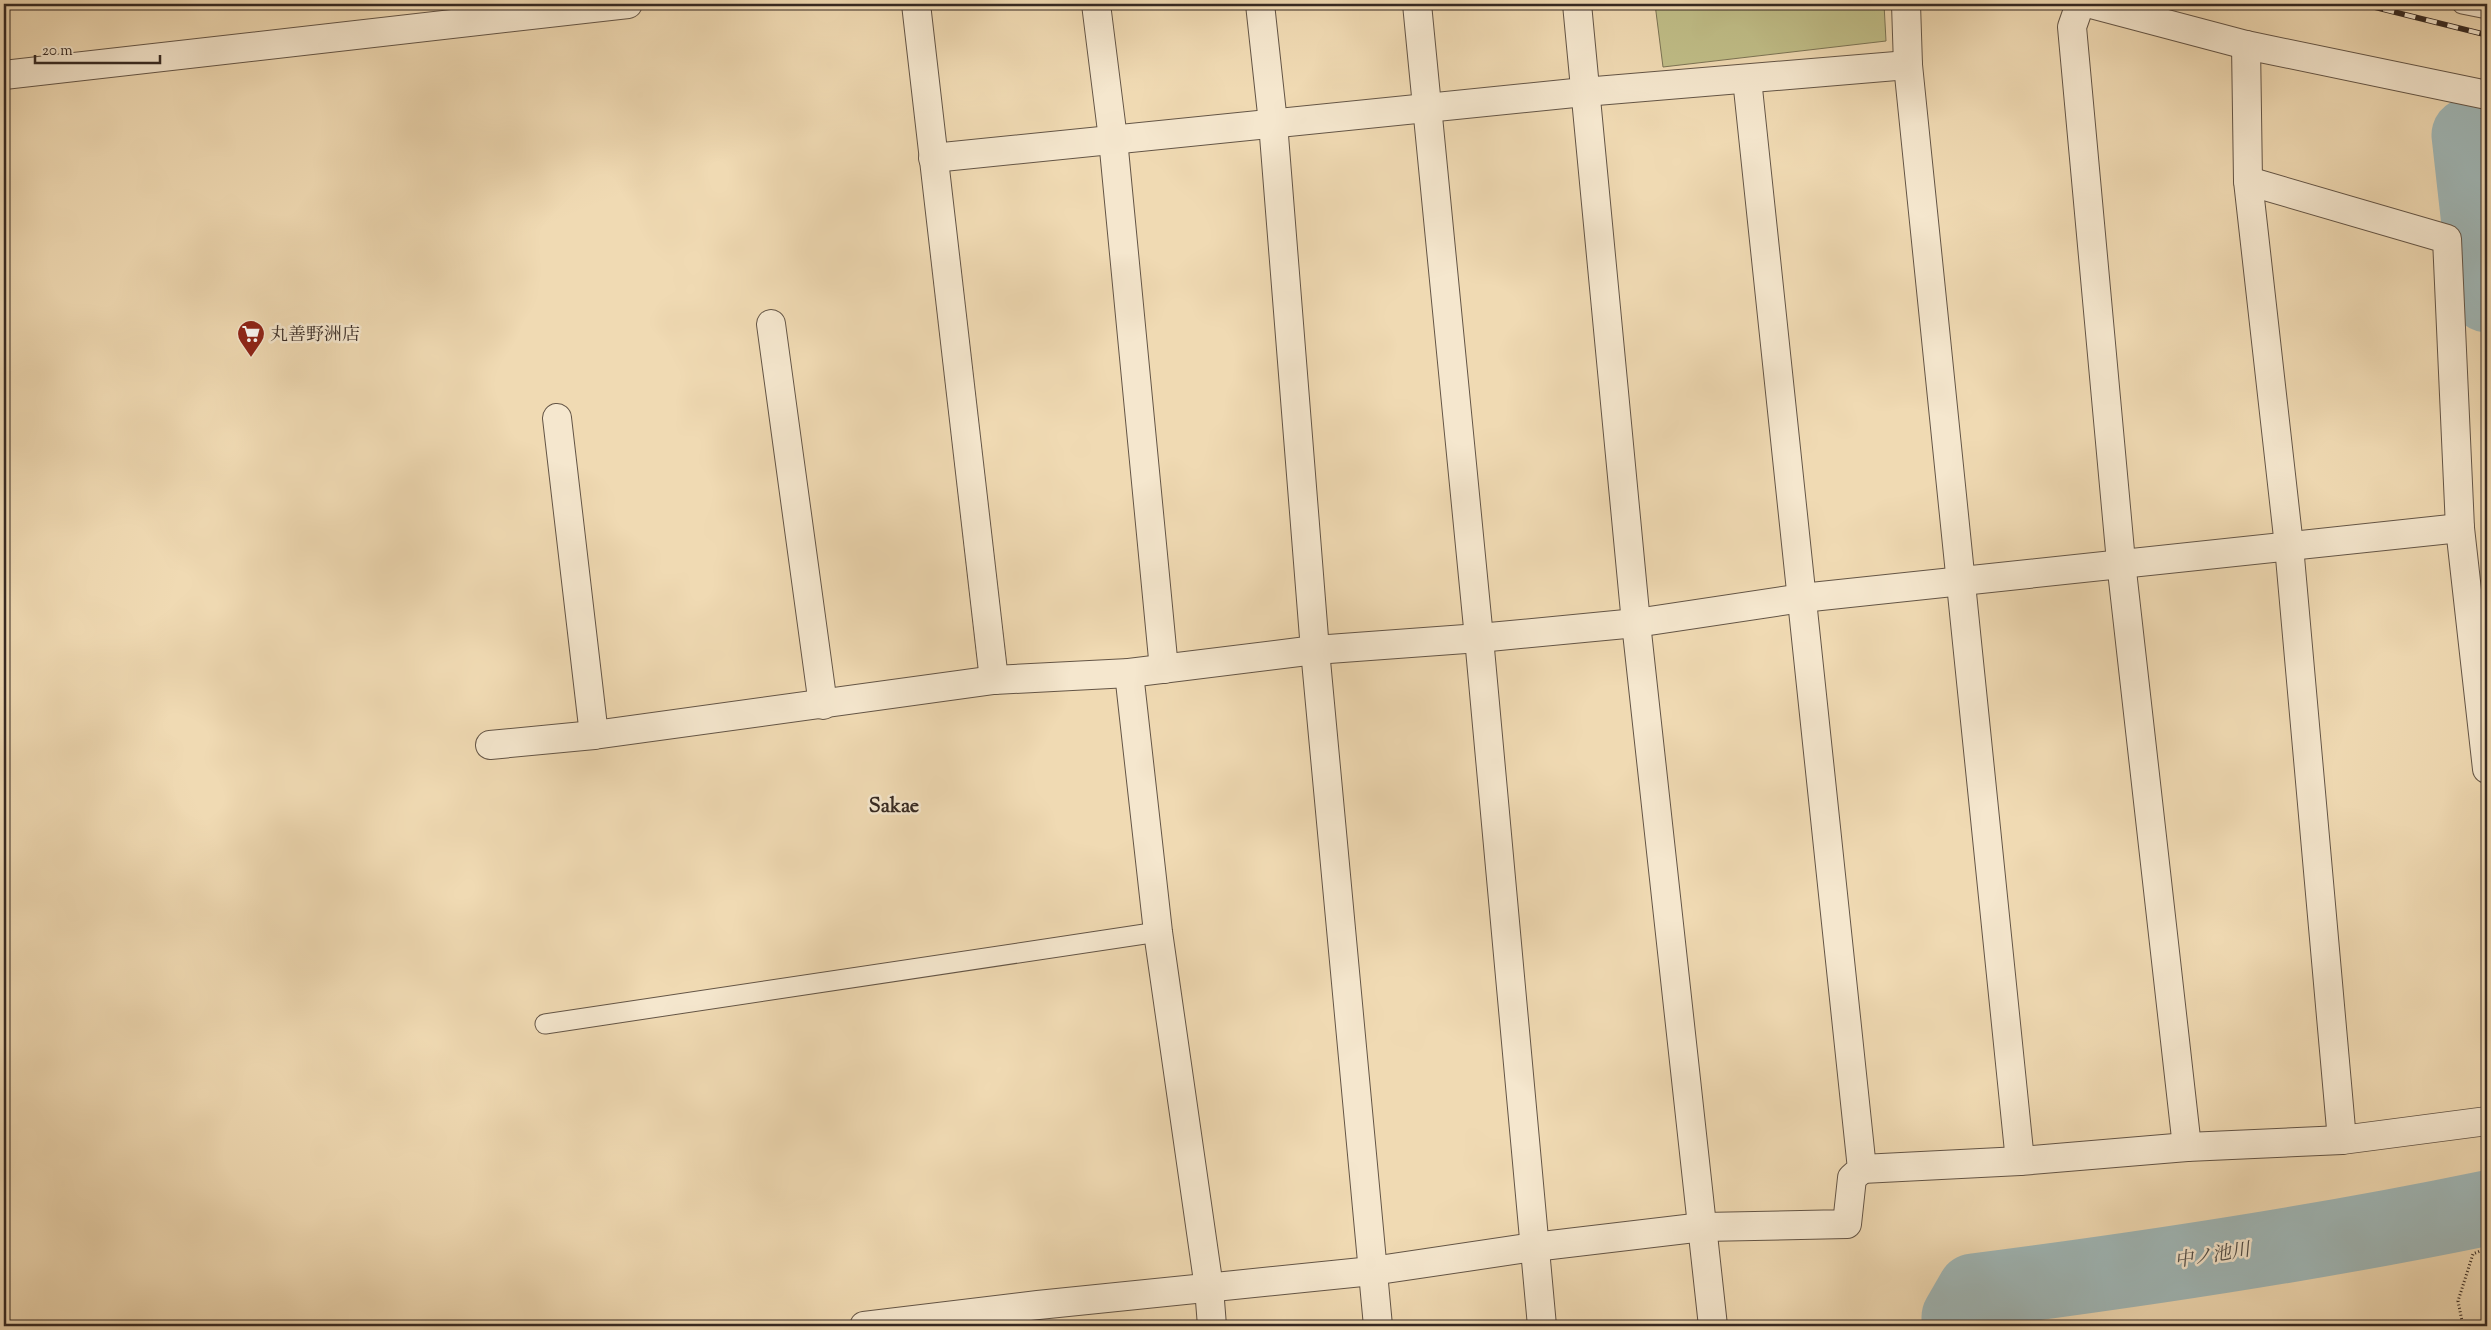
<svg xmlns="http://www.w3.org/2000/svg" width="2491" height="1330" font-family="'Sorts Mill Goudy','Noto Serif JP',serif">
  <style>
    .green { fill: #c0be88; stroke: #7b7455 }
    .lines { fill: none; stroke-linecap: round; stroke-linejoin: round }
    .river { stroke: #a0b8b8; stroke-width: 75 }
    .service-casing { stroke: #645546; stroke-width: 21 }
    .minor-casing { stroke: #645546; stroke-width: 30 }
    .tertiary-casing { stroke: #645546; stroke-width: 30 }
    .path { stroke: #362922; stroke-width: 3; stroke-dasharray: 1 2.5; stroke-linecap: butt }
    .service { stroke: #f5e7ce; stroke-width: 19 }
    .minor { stroke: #f5e7ce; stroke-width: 28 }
    .tertiary { stroke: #f5e7ce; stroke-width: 28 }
    .rail-casing { stroke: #362922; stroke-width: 5.5 }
    .rail { stroke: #f5e7ce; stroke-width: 4; stroke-dasharray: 11; stroke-linecap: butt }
    .labels { text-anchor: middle; stroke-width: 5; stroke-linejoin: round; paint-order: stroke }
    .poi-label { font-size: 18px; fill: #362922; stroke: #f5e7ce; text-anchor: start }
    .water-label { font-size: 19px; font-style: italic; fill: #504d48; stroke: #f5e7ce }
    .quarter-label { font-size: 20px; font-weight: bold; fill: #362922; stroke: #f5e7ce }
  </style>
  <rect width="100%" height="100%" fill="#f0dab3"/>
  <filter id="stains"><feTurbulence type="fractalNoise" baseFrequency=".004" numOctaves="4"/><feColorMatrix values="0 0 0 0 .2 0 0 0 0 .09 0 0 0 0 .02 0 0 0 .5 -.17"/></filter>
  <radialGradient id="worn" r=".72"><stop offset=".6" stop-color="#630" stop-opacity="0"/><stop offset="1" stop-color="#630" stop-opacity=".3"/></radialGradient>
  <!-- green -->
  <polygon class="green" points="1655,4 1884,4 1886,41 1663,67"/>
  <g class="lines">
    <!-- river -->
    <g class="river">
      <polyline points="2469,135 2487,295"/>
      <path d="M1959,1326v-9l15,-26c172,-22 344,-48 513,-83"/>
    </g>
    <defs>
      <g id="service">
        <polyline points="2462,4 2487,9"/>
        <polyline points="545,1024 1158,932"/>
      </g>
      <g id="minor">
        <polyline points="916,4 994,680"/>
        <polyline points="1096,4 1113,139 1164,669"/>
        <polyline points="1260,4 1273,123 1315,650 1378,1326"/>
        <polyline points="1417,4 1479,638 1542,1326"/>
        <polyline points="1577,4 1636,623 1713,1326"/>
        <polyline points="1906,4 1908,65 2020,1161"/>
        <polyline points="2080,4 2072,27 2121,562 2187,1147"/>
        <polyline points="2246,45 2248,181 2289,546 2342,1140"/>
        <polyline points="4,75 628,4"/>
        <polyline points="933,158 1584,92 1908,65"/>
        <polyline points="2248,181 2447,239 2460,528 2487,769"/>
        <polyline points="771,324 823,705"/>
        <polyline points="557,418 594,735"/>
        <polyline points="1129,673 1158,932 1209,1288 1212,1326"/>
        <polyline points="490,745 594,735 994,680 1129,673 1315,650 1479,638 1636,623 1802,598 2460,528"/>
        <polyline points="1862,1169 2020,1161 2187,1147 2342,1140 2487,1121"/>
        <polyline points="864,1326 1038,1305 1372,1271 1534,1247 1703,1227 1847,1224 1852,1178 1862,1169 1747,79"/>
      </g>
      <polyline id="tertiary" points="2091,4 2246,45 2487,95"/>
    </defs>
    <!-- service casing -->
    <use href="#service" class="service-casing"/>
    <!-- minor casing -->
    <use href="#minor" class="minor-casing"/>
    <!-- tertiary casing -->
    <use href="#tertiary" class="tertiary-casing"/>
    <!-- path -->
    <polyline class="path" points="2463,1326 2458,1301 2473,1254 2487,1248"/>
    <!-- service -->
    <use href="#service" class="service"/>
    <!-- minor -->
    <use href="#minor" class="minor"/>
    <!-- tertiary -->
    <use href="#tertiary" class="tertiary"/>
    <defs>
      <polyline id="rail" points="2362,4 2487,35"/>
    </defs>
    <!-- rail casing -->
    <use href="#rail" class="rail-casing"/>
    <!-- rail -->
    <use href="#rail" class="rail"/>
  </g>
  <!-- icons -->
  <defs>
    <symbol id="supermarket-pin" viewBox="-11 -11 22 30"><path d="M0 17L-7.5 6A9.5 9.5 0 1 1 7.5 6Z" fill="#8f2418" stroke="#f5e7ce"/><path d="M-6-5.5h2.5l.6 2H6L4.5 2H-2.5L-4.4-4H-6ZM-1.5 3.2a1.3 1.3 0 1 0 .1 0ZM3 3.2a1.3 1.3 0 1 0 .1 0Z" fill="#fff"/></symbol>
  </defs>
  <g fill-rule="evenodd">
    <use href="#supermarket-pin" x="235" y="318" width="32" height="43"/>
  </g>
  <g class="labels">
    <!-- poi labels -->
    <g class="poi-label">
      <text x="270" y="340">丸善野洲店</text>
    </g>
    <!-- water labels -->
    <g class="water-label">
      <text transform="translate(2212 1254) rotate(-9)" y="7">中ノ池川</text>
    </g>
    <!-- quarter labels -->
    <g class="quarter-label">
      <text x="894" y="812">Sakae</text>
    </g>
  </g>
  <!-- margin -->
  <rect width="2491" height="1330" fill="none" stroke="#f0dab3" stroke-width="20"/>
  <rect x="5" y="5" width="2481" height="1320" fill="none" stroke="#362922" stroke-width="2.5"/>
  <rect x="10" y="10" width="2471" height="1310" fill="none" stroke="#362922"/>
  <!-- scale -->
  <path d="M35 55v8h125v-8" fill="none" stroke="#362922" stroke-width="2.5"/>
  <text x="42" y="55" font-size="15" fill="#362922" stroke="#f5e7ce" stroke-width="4" paint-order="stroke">20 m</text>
  <rect width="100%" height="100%" filter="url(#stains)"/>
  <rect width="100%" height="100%" fill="url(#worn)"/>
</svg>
